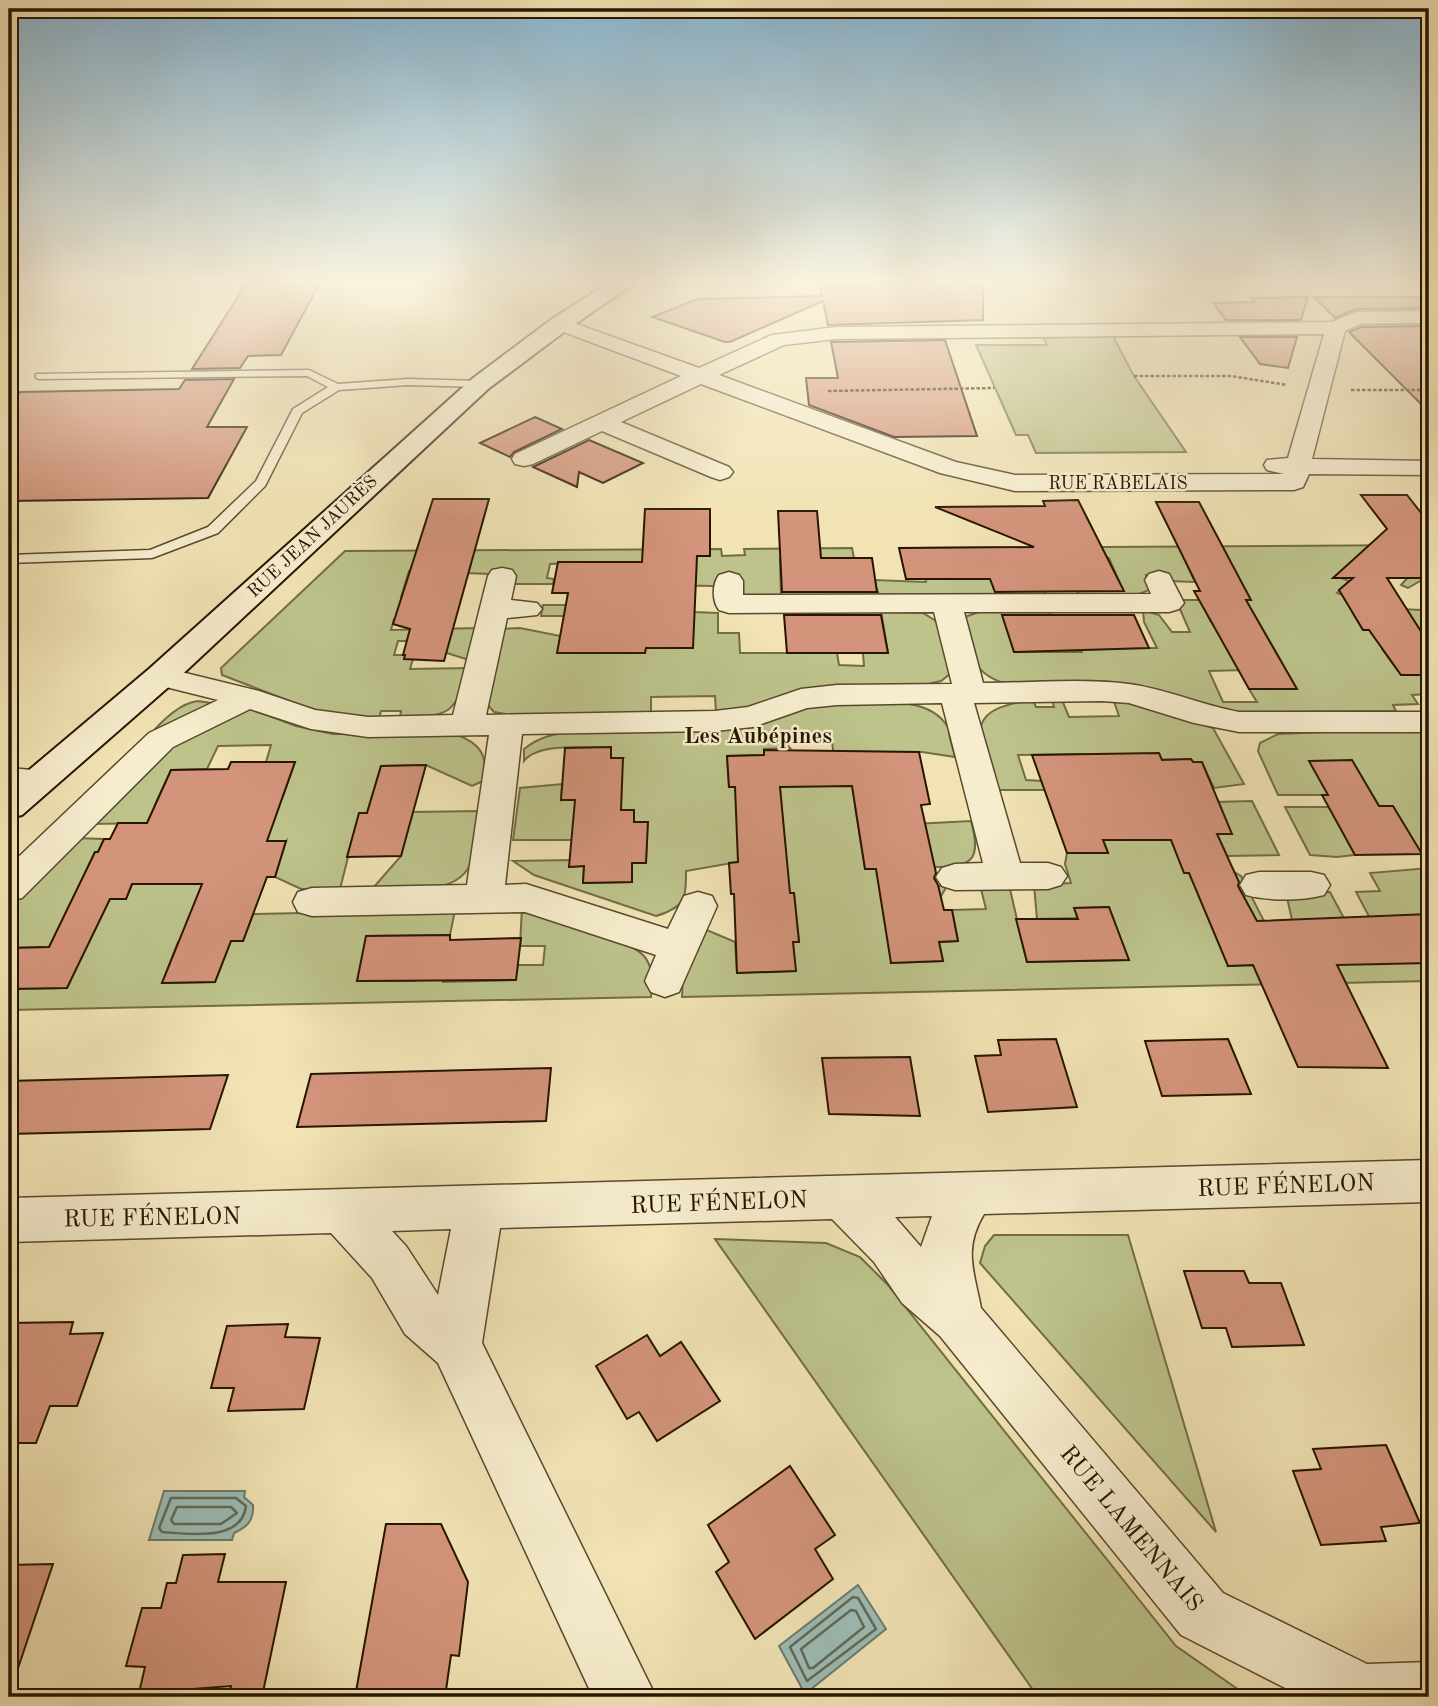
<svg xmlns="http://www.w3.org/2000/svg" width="1438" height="1706" font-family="'Old Standard TT',serif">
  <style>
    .green { fill: #bdc38b; stroke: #726c46; stroke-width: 2; fill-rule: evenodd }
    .water { fill: #9cbdb5; stroke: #6d7a6d; stroke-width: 2 }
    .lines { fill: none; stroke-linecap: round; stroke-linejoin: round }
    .shore { stroke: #62695a; stroke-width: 2.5 }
    .building { fill: #d3947b; stroke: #271500; stroke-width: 2 }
    .lane-casing { stroke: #5a482d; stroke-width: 3 }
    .street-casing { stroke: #5a482d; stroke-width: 3 }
    .secondary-casing { stroke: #271500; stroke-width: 4 }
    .path { stroke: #271500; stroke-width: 2.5; stroke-dasharray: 3.5 2; stroke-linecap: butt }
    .lane { fill: #f6edce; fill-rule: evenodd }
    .street { fill: #f6edce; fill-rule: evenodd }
    .secondary { fill: #f6edce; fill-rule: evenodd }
    .labels { text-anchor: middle; stroke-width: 5; stroke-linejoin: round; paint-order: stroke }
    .far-street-label { font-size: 18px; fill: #271500; stroke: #f6edce }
    .neighbourhood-label { font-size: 23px; font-weight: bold; fill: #271500; stroke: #f6edce }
    .near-street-label { font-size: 24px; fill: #271500; stroke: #f6edce }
  </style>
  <rect width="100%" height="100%" fill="#f1e3b4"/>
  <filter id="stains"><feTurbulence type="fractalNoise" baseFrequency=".00286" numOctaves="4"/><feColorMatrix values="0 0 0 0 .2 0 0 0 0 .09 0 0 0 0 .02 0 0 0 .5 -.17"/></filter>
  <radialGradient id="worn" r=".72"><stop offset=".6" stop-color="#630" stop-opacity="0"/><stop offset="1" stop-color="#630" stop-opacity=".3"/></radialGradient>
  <!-- green -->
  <g class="green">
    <polygon points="1043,336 1113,336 1134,376 1186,452 1036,453 1028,435 1016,435 976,345 1047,345"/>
    <path d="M1429,545v16h-16l12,17h4v11l-7,-9 -14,8 -7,-3 10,-11 -75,2 13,5 -12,12 38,15 47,2 7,9v10h-31l-45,-16 10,17h19v19l19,26h28v19l-17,1 6,9 -25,1 3,6 -163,1 -226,-28c-39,-11 -35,-33 -42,-67l19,-7h65l6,21 -48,-4 7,25h68l-2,-7h59l2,3h16l-13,-26 -1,-12 16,5 13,17h18l-14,-32h24l11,22h47l-13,-22 5,-1 -4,-8 -63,-35 12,26 -28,-1 -3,-6h-18l3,15 -15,6 -54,1 -7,-15 46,-1 -10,-23h-61l-9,20 8,18 -167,2 -6,-18 52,2 -8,-34zM1245,670l4,19 8,13h-34l-14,-31z"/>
    <path d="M852,548l2,10 -74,1 1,39c-9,0 -24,2 -33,-2 -26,-10 -31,-11 -59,-10l5,26 24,1v20h21l1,20h97l2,12 25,1 -1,-13h25l-7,-42 42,2 18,11 9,50 -9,7 -13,3 -127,6 -43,17 -42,6 -1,-17 -64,1v17l-140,1 -17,-3 -8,-9 14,-74 20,-1 40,8 43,-20h-62l2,-11h50l6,-43 -49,2 -3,14 7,1 -1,5h-45l-17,-10 -82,-3 -8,26 5,22h-12l-3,11 88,-2 -7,33 -63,-20h-11l-4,14h11v4h8l-3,10 60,-1c-17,48 -19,47 -70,50l1,-7h-20l-2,8 -38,-2 -31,-8 -88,-34 -1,-7 124,-117 376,-2 1,7 23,-1 -1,-6z"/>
    <path d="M1113,699l50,12 50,17 31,56 -30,4 -12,-25 -9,-1 -2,-3 -45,1 10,43 28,69h50l7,4 25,49 -38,41 85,-2 -21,-44 -6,-27 44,-1 16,30 51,41h32v18l-747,16 1,-21 17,-49 35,15 2,31 58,-2 -2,-29 6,-1 -5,-48h-21l-35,-50v19l-52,9c0,28 -1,36 -30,45l-122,-41 -21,-14 57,-1v7l14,-1 -1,17 49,-1v-19l14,-1 1,-40h-13v-12h-46l-16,30h-59l7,-52 42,-4 -1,16 62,-42h-12l-1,-10c-22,0 -71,-6 -86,13v-12c15,-12 29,-15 48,-17l171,-4c23,-5 41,-14 62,-21 16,-4 34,-3 49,-4 34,0 81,-7 97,30l-2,1 6,23 -33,-5h-53l-14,54 10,63 57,-1 -8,-44 57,-3c11,40 1,46 -38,46l4,19h10l-14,24 -42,53 52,-2 -4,-19 19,-1 -6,-31 34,-1 -6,-24h29l18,77 101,-2 -19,-53 -34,1 2,10 -40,1 -3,-34 37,-2 -6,-19 2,-11 41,-1 -5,-12 -4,-36 -18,-50 -63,1 8,25 16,1 3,9h-51c-16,-54 -33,-81 39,-90l3,7h18l-2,-7h10l7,17 50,-1zM831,735l4,29 -24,22 -82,1 -2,-31 37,-1v-6l26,-1 -11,-12z"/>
    <path d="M198,701l53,8 45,17 37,8 124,1c23,8 32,21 26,46l-11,5 -46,-21 -45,1 -14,47 -8,1 -19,75h-39l-26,-12 11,-36 -39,37 7,36 201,-4 -5,25 -83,1 -9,45h56l30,-10 -1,11 72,-2 3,-15h25l2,-19h-25l2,-38c25,9 107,31 122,48 10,12 8,26 7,41l-642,13v-21l58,-1 19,-42 -77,2v-47l64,-63 31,1 -6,13h-3l-22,47h53l33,-76 -70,1c21,-33 69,-119 109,-123zM271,745l-5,17h29l-12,34 -128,9 16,-35 36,-1 11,-23zM253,914l-10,27h-12l-16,41 -53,1 16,-41h14l10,-27z"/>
    <polygon points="1417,728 1429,745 1429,858 1426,853 1414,853 1379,806 1352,761 1328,795 1278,795 1258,751 1260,743 1278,734"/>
    <polygon points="1252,801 1279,855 1227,856 1217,834 1231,834 1216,802"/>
    <polygon points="1285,807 1329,807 1355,855 1337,857 1310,855"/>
    <path d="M480,811c-2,16 -3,34 -8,49 -12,38 -69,28 -99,28l28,-32 10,-44z"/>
    <polygon points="1429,868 1429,920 1372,922 1356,892 1380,891 1370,873"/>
    <polygon points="994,1235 1128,1235 1216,1532 980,1263 985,1246"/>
    <polygon points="715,1239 826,1243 860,1257 887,1284 1176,1646 1249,1697 1038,1697"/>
  </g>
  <!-- water -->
  <g class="water">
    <path d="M164,1491h81l-1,6 9,8c1,16 -6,22 -19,28l-2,7h-83z"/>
    <polygon points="858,1585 886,1629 805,1694 779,1646"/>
  </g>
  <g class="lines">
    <!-- shore -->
    <g class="shore">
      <path d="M171,1498h65l10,8c-4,36 -57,28 -84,26l-3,-4z"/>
      <polygon points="177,1507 231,1507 237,1513 221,1524 174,1524 171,1520"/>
      <polygon points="853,1597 858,1598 876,1629 807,1681 790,1647"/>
      <polygon points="851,1610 856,1611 864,1627 813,1668 809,1668 801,1649"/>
    </g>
  </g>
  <!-- building -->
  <g class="building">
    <polygon points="248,281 321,281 281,355 248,356 240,368 192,369"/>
    <polygon points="840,281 983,281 983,320 828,325 823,301 730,342 725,342 652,317 698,299 822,296 820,288 842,288"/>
    <polygon points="1308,297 1301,320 1226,320 1213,303 1255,302 1251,298"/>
    <polygon points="1314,297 1429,297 1429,308 1356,309 1335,318"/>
    <polygon points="1429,326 1429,412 1349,332 1361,327"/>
    <polygon points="1240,337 1297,337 1288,368 1260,364"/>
    <polygon points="945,340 977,436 894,437 809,405 806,378 838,378 831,342"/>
    <polygon points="234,379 207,427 247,427 208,498 9,501 9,405 20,392 179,389 185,380"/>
    <polygon points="535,417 562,429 514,452 510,457 480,443"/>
    <polygon points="589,440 643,463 603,483 579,472 577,487 533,467"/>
    <polygon points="1361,495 1407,495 1429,523 1429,578 1387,578 1429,644 1429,675 1401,675 1369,630 1363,630 1339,590 1353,578 1333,578 1387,529"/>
    <polygon points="433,499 489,499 444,661 404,659 405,655 403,655 410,629 393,624"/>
    <polygon points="1078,500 1124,591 995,592 990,579 906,579 899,548 1034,547 935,507 1045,506 1043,501"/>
    <polygon points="1156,502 1199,502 1251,600 1246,600 1297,689 1249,689 1194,591 1200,591"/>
    <polygon points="645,509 710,509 710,556 697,556 693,648 646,648 645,653 557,653 568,593 552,593 558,562 642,562"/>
    <polygon points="778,511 817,511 821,558 872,558 877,592 782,592"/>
    <polygon points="784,615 881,615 888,653 787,653"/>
    <polygon points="1002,615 1134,615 1149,648 1014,652"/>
    <polygon points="611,747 611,758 623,758 621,810 634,810 634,822 648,822 646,863 632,863 632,882 583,883 584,866 569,867 575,800 561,800 565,748"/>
    <polygon points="764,750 919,752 930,804 921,805 936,873 934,878 938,885 944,910 952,910 958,941 939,942 943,961 891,963 876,869 865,869 852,786 780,787 790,893 794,893 799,942 793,942 796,971 737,973 734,894 731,894 729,863 738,862 735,787 729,787 727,756 764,755"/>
    <polygon points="1159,753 1162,760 1191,759 1193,762 1202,762 1232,834 1217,834 1239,882 1238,886 1257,921 1429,914 1429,963 1337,965 1388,1068 1298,1067 1253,965 1228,966 1189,873 1184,873 1171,840 1103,840 1108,853 1067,853 1032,755"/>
    <polygon points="1352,760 1379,806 1393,806 1422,854 1355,855 1322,795 1328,795 1309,761"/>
    <polygon points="231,762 295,762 267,841 286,841 275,877 267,877 243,941 231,941 215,982 162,983 202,884 132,884 126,899 110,899 67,988 9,989 9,948 49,947 95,852 98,852 104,839 110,839 118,823 147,823 171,770 228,769"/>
    <polygon points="426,765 401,856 347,857 359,813 367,813 381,766"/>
    <polygon points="1109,907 1129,960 1027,962 1016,919 1078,919 1074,908"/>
    <polygon points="450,935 450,940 521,938 516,980 357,981 366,936"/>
    <polygon points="1056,1039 1077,1107 988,1112 975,1056 1001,1055 998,1040"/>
    <polygon points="1228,1039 1251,1094 1162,1096 1145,1041"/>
    <polygon points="910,1057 920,1116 829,1114 822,1058"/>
    <polygon points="551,1068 546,1121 297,1127 311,1074"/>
    <polygon points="228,1075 210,1129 9,1134 9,1081"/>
    <polygon points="1184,1271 1244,1271 1249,1283 1281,1283 1304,1345 1232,1347 1226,1328 1202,1328"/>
    <polygon points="73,1322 70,1334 103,1333 77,1406 50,1406 36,1443 9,1443 9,1323"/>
    <polygon points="288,1324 285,1337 320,1338 304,1409 228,1411 234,1388 211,1388 227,1326"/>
    <polygon points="647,1335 660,1356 681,1342 720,1401 657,1441 639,1412 627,1419 596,1366"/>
    <polygon points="1386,1445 1420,1523 1381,1527 1386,1541 1321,1545 1293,1471 1321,1469 1313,1449"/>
    <polygon points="790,1466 835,1535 815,1549 833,1579 755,1639 716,1572 729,1562 708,1525"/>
    <polygon points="386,1524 441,1524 468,1582 459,1656 451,1655 445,1697 355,1697"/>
    <polygon points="225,1554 218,1582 286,1582 262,1697 228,1697 231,1686 139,1693 145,1667 126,1666 142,1608 161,1608 167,1583 176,1583 183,1555"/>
    <polygon points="53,1564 15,1677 9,1676 9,1565"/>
  </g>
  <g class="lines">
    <defs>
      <g id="lane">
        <polygon points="309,370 338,384 408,379 480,381 485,384 480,387 408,385 339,390 302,413 265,486 218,533 152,558 9,563 9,555 150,550 208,527 256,481 293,409 328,387 307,376 40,379 36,378 36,374"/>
        <polygon points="9,768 44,771 52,776 44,781 9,778"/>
      </g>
      <g id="street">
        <path d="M1429,311v12l-69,1 -15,7 -33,128 117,2v14l-120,-1 -6,13 -9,3 -279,1 -75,-18 -239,-89 -80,38 108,45 4,5 -4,5 -9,3 -9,-3 -109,-46 -69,33 -9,2 -9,-2 -3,-5 3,-5 166,-78 -128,-48 -3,-4 3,-4 7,-2 139,50 73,-33 64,-8 496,-5 24,-10zM1324,334l-36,124 -21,2 -3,5 3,5 17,4 -269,1 -59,-13 -237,-87 65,-30 52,-6z"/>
        <path d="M502,568l10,2 4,6 -5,24 26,3 5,6 -5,6 -30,3 -21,97 229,-4 33,-4 53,-18 36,-4 115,-1 -18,-72 -205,1 -10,-3c-7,-9 -7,-26 0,-35l10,-3 10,3 4,6v14l408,-1 -6,-14 4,-6 10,-3 10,3 15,29 -5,6 -10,3h-205l19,71c48,0 98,-5 146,1 37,5 73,21 110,28h190v20h-190l-45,-9 -65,-20 -27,-2 -128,2 46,160h28l13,4 6,9 -6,9 -13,4 -93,1 -13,-4 -6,-9 6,-9 13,-4 28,-1 -41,-160 -105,2 -30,3 -54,19 -38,4 -193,3 -17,151 21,-1 142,45 16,-33 14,-4 14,4 5,10 -38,86 -14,5 -14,-5 -6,-11 11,-26 -131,-43 -213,4 -14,-4 -5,-10 5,-10 14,-4 155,-3 22,-150 -121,2 -57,-8 -61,-20 -77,38 -151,151 -13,3v-35l140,-133 69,-33 -68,-17 -5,-7 5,-7 11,-2 98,24 56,19 53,7 85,-2 35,-139 4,-6z"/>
        <path d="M1259,872h52l13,3 6,10 -6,10c-23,6 -55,6 -78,0l-6,-10 6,-10z"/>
        <path d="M1429,1160v42l-445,12c-21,35 -10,57 -3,94l242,285 144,71 62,-2v35h-126l-122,-62 -241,-299 -38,-33 -28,-41 -42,-43 -332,9 -18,115 174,354h-63l-155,-334 -33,-29 -33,-56 -41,-45 -322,9v-44zM932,1216l-11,31 -26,-30zM451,1229l-13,66 -32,-49 -14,-15z"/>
      </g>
      <polygon id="secondary" points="612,281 637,281 568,329 488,389 173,683 22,815 9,818 9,787 149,669 472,379 552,319"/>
    </defs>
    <!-- lane casing -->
    <use href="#lane" class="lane-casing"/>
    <!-- street casing -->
    <use href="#street" class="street-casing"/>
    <!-- secondary casing -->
    <use href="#secondary" class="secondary-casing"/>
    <!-- path -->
    <g class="path">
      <polyline points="1134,376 1231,376 1287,385"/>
      <polyline points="1351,390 1429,390"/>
      <polyline points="828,391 994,388"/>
    </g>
    <!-- lane -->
    <use href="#lane" class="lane"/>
    <!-- street -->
    <use href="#street" class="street"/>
    <!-- secondary -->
    <use href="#secondary" class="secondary"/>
  </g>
  <!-- sky -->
  <linearGradient id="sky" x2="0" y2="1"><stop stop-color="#89b8d4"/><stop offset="0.54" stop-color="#f9f2dd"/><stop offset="1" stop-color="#f9f2dd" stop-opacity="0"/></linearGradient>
  <rect width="1438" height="520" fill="url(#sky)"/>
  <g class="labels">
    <!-- far-street labels -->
    <g class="far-street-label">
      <text x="1118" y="489">RUE RABELAIS</text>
      <text transform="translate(312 536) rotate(-43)" y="6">RUE JEAN JAURÈS</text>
    </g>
    <!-- neighbourhood labels -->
    <g class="neighbourhood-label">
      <text x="758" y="743">Les Aubépines</text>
    </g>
    <!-- near-street labels -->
    <g class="near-street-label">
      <text transform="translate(1286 1185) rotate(-2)" y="8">RUE FÉNELON</text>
      <text transform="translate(719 1202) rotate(-2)" y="8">RUE FÉNELON</text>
      <text transform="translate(152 1217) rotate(-1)" y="8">RUE FÉNELON</text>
      <text transform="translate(1132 1528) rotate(50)" y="8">RUE LAMENNAIS</text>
    </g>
  </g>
  <!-- margin -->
  <rect width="1438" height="1706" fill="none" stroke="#f1e3b4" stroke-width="35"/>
  <rect x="10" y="10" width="1417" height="1685" fill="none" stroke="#271500" stroke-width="3.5"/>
  <rect x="18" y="18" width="1403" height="1671" fill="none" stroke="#271500" stroke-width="2"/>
  <rect width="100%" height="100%" filter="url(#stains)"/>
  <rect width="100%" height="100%" fill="url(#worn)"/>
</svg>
